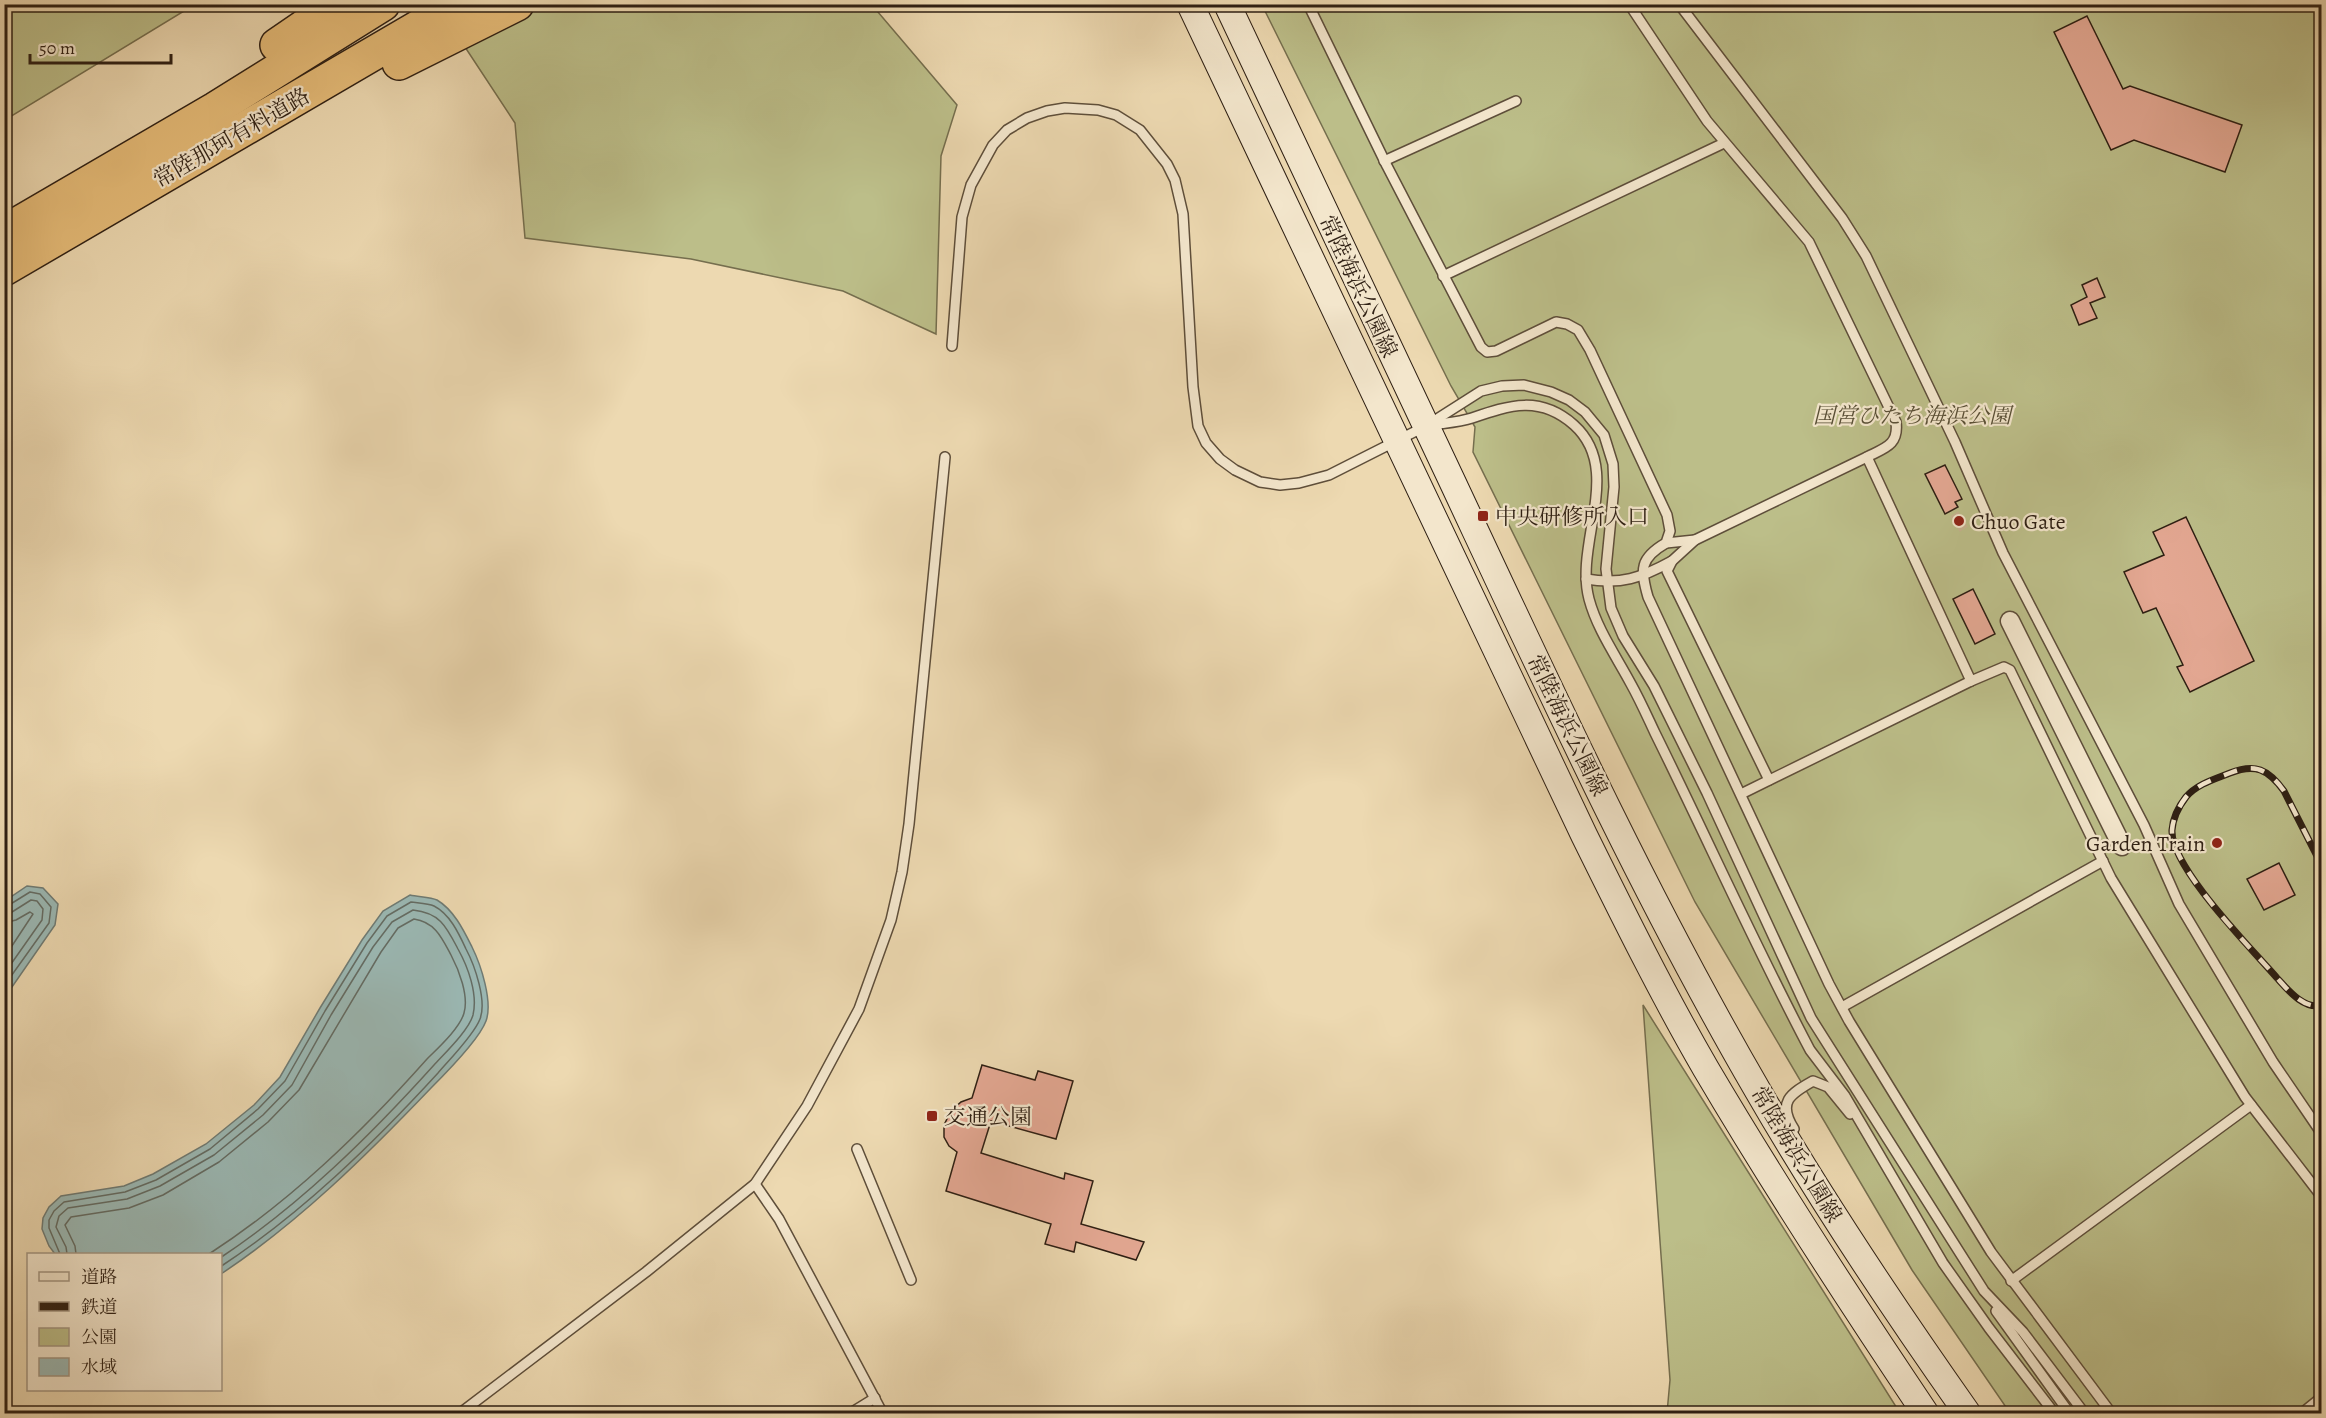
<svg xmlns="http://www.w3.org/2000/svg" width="2326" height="1418" font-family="Alegreya,'Noto Serif JP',serif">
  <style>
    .green { fill: #bcbe89; stroke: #756e4e; stroke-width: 1.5 }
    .water { fill: #9bb9b5; stroke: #6f7b74; stroke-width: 1.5 }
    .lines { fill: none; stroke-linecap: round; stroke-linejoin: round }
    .shore { stroke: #646c64; stroke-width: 1.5 }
    .building { fill: #e4a893; stroke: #2e1f13; stroke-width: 1.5 }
    .street-tunnel { stroke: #c7b491; stroke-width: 18; stroke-dasharray: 18 9; stroke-linecap: butt }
    .lane-casing { stroke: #5e4e3a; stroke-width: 12 }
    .street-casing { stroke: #5e4e3a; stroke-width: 21 }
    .secondary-casing { stroke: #2e1f13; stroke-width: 28 }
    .highway-casing { stroke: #2e1f13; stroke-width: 36 }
    .lane { stroke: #f3e6cc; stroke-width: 9 }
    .street { stroke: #f3e6cc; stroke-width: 18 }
    .secondary { stroke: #f3e6cc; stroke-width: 26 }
    .highway { stroke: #e6bc78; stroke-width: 33 }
    .rail-casing { stroke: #2e1f13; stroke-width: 7 }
    .rail { stroke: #f3e6cc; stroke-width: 4.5; stroke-dasharray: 14; stroke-linecap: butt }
    .poi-dot { fill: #8f2418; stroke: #f3e6cc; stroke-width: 2 }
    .labels { text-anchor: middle; stroke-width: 4.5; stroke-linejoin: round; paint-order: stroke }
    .street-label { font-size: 22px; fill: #2e1f13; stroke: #f3e6cc }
    .park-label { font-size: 22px; font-style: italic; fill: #594f36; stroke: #f3e6cc }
    .poi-label { font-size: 22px; fill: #2e1f13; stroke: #f3e6cc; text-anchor: start }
  </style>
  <rect width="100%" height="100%" fill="#edd9b1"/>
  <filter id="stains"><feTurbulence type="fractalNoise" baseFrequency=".00333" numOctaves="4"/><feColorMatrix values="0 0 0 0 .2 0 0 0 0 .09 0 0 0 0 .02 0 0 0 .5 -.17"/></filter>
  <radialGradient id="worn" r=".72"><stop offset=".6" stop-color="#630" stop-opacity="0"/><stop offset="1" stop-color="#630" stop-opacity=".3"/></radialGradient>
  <!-- green -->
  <g class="green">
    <polygon points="4,5 5,4 194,5 5,120"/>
    <polygon points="544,5 872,5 957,105 941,156 936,334 843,291 691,259 525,238 515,123 463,44"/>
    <polygon points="1262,5 2321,5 2321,1413 2010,1413 1912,1270 1695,902 1473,452 1475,427 1451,386"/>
    <polygon points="1643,1005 1900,1413 1667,1413 1670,1380"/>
  </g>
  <!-- water -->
  <g class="water">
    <polygon points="27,886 43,888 58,904 55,925 12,987 5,993 5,901"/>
    <path d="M410,895c8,2 20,2 27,5 17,10 27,31 35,47 9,18 21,55 14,74 -7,19 -40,52 -55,67 -65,68 -132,134 -210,186l-1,-20h-165l-6,-8 -7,-17 1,-11 6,-11 12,-11 63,-10 29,-12 53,-30 48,-39 26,-28 40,-69 42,-68 21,-29z"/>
  </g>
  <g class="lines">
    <!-- shore -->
    <g class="shore">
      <polyline points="4,906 9,905 30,892 40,894 51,907 49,923 4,986"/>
      <polyline points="4,913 12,912 31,900 37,901 43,909 42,920 4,974"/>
      <polyline points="4,923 16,920 30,912 33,914 4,958"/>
      <path d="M60,1254l-11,-26v-8l5,-9 10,-9 61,-10 31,-12 54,-31 48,-40 27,-28 40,-70 42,-68 20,-27 24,-14c7,1 17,1 23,4 16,8 25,28 32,43 9,17 21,52 14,70 -6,16 -31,41 -42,54 -65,71 -137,141 -218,194"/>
      <path d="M67,1254l-1,-7 -10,-20 3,-11 9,-8 59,-9 33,-13 54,-31 49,-40 29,-30 39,-70 42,-68 19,-25 21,-12c27,3 33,16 45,39 10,18 20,45 15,66 -4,15 -28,38 -39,50 -64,71 -134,140 -214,193"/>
      <path d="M76,1254l-1,-8 -10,-21 6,-8 58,-9 34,-13 56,-33 49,-40 31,-32 82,-138 17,-24 16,-9c21,3 28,19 37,36 8,15 18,41 13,58 -4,15 -26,35 -37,46 -65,73 -136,142 -218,195"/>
    </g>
  </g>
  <!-- building -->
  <g class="building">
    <polygon points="2087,16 2123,89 2130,86 2242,125 2225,172 2134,140 2111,150 2054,32"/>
    <polygon points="2097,278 2105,297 2090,303 2097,318 2079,325 2071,305 2087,297 2082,285"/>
    <polygon points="1945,465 1962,499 1955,502 1958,507 1945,514 1925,474"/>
    <polygon points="2186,517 2254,661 2190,692 2177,667 2183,665 2156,608 2143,613 2124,572 2164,555 2153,532"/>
    <polygon points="1973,589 1995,634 1975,644 1953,599"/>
    <polygon points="2279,863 2295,895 2264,910 2247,879"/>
    <polygon points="982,1065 1035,1080 1038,1071 1073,1081 1056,1139 991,1121 981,1153 1064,1179 1065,1173 1093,1181 1081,1224 1144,1242 1136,1260 1076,1242 1074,1252 1045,1244 1051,1224 946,1191 957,1152 949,1146 944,1137 944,1125 951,1111 961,1102 972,1098"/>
  </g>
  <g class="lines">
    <!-- street-tunnel -->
    <polyline class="street-tunnel" points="1955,524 1963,519"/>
    <defs>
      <g id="lane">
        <path d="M1308,4l79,162 94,181 6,5 9,-1 60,-29 11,2 11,6 12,20 77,165 3,16 -4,12c-26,15 -26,26 -18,54l181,387 20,37 142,231 121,162"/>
        <path d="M1629,4l78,117 102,121 87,180c3,23 -11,26 -29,35l104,224 33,-14 6,3 101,208 134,219 77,100"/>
        <polyline points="1679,4 1842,218 1866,256 1955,442 2003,553 2144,825 2179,904 2273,1062 2322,1134"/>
        <polyline points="1384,161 1516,101"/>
        <polyline points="1443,276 1724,143"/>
        <polyline points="952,346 962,217 971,185 993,145 1007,130 1027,118 1047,111 1065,108 1098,110 1116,115 1140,130 1167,164 1175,180 1183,214 1193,387 1198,426 1206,443 1220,459 1235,470 1260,482 1280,485 1299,483 1329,475 1426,426 1481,391 1502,386 1524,385 1551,392 1569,400 1585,412 1604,435 1613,464 1614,487 1606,569 1611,608 1623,636 1654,686 1707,793 1811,1018 1984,1291 2023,1332 2085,1414"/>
        <path d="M1432,425c13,-2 28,-3 40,-7 38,-13 68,-23 102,7 50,45 0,118 15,174 8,30 27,57 42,85 9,16 16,32 24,49 52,105 100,213 155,317l35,46 98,167 46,65 66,86"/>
        <polyline points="1666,543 1695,540"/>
        <path d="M1586,579c35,6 55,-1 86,-18"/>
        <polyline points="1769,780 1667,571 1672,561 1695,540 1867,457"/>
        <polyline points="1741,794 1971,681"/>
        <polyline points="1842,1007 2103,861"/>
        <path d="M1794,1129c-17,-27 -4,-35 19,-48l15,6 22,27"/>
        <polyline points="857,1149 911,1280"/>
        <polyline points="755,1184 779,1219 883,1414"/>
        <polyline points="2011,1281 2251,1105"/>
        <polyline points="1996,1311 2070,1414"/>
        <polyline points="459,1414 646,1272 755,1184 807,1106 859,1009 891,920 902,872 909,824 945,457"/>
        <polyline points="849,1414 875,1398"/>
        <polyline points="2301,1414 2322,1397"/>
      </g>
      <polyline id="street" points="2010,621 2122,846"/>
      <g id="secondary">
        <path d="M1190,4l394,831c39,79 78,158 122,234 69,117 144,232 220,345"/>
        <path d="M1227,4c74,160 151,319 226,479 96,205 191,412 305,608 64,111 136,218 210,323"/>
      </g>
      <g id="highway">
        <polyline points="277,45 337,4"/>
        <polyline points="399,63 517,4"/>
        <polyline points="4,232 215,109 383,4"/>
        <polyline points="4,269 458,4"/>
      </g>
    </defs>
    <!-- lane casing -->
    <use href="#lane" class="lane-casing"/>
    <!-- street casing -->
    <use href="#street" class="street-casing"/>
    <!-- secondary casing -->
    <use href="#secondary" class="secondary-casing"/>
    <!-- highway casing -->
    <use href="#highway" class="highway-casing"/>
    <!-- lane -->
    <use href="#lane" class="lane"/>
    <!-- street -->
    <use href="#street" class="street"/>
    <!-- secondary -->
    <use href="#secondary" class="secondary"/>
    <!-- highway -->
    <use href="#highway" class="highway"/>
    <defs>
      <path id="rail" d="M2322,866l-38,-75c-16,-22 -29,-28 -54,-18 -15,6 -33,11 -44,24 -7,9 -13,21 -14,33 -2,37 80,119 105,148 11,12 27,32 45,27"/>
    </defs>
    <!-- rail casing -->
    <use href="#rail" class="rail-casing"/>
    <!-- rail -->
    <use href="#rail" class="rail"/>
  </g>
  <!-- markers -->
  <g class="poi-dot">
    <rect x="1477" y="510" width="12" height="12" rx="3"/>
    <circle cx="1959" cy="521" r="6"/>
    <circle cx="2217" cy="843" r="6"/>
    <rect x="926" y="1110" width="12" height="12" rx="3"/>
  </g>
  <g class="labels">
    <!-- street labels -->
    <g class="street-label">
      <text transform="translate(231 137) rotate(-30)" y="8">常陸那珂有料道路</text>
      <text transform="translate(1359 286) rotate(65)" y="8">常陸海浜公園線</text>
      <text transform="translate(1568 725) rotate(64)" y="8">常陸海浜公園線</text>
      <text transform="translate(1797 1154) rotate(59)" y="8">常陸海浜公園線</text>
    </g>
    <!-- park labels -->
    <g class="park-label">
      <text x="1912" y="423">国営ひたち海浜公園</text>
    </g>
    <!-- poi labels -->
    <g class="poi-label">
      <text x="1495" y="524">中央研修所入口</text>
      <text x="1971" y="529">Chuo Gate</text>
      <text x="2205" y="851" text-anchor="end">Garden Train</text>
      <text x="944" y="1124">交通公園</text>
    </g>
  </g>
  <!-- margin -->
  <rect width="2326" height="1418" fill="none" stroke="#edd9b1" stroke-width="24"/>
  <rect x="6" y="6" width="2314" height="1406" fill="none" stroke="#2e1f13" stroke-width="3"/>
  <rect x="12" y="12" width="2302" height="1394" fill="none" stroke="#2e1f13" stroke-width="1.5"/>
  <!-- legend -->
  <rect x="27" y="1253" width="195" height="138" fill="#f3e6cc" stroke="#a49682" stroke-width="1.5"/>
  <rect x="39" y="1272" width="30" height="9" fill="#f3e6cc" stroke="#a49682" stroke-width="1.5"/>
  <text x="81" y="1283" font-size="18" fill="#2e1f13">道路</text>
  <rect x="39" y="1302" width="30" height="9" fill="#2e1f13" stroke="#a49682" stroke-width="1.5"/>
  <text x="81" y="1313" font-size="18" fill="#2e1f13">鉄道</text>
  <rect x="39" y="1328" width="30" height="18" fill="#bcbe89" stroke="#a49682" stroke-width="1.5"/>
  <text x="81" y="1343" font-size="18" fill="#2e1f13">公園</text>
  <rect x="39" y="1358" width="30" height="18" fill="#9bb9b5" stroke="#a49682" stroke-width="1.5"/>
  <text x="81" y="1373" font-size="18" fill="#2e1f13">水域</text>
  <!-- scale -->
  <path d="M30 54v9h141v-9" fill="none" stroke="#2e1f13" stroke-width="3"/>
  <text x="39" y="54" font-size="18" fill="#2e1f13" stroke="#f3e6cc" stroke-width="4.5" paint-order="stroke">50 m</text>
  <rect width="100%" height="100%" filter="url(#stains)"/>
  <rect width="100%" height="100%" fill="url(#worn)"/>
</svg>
